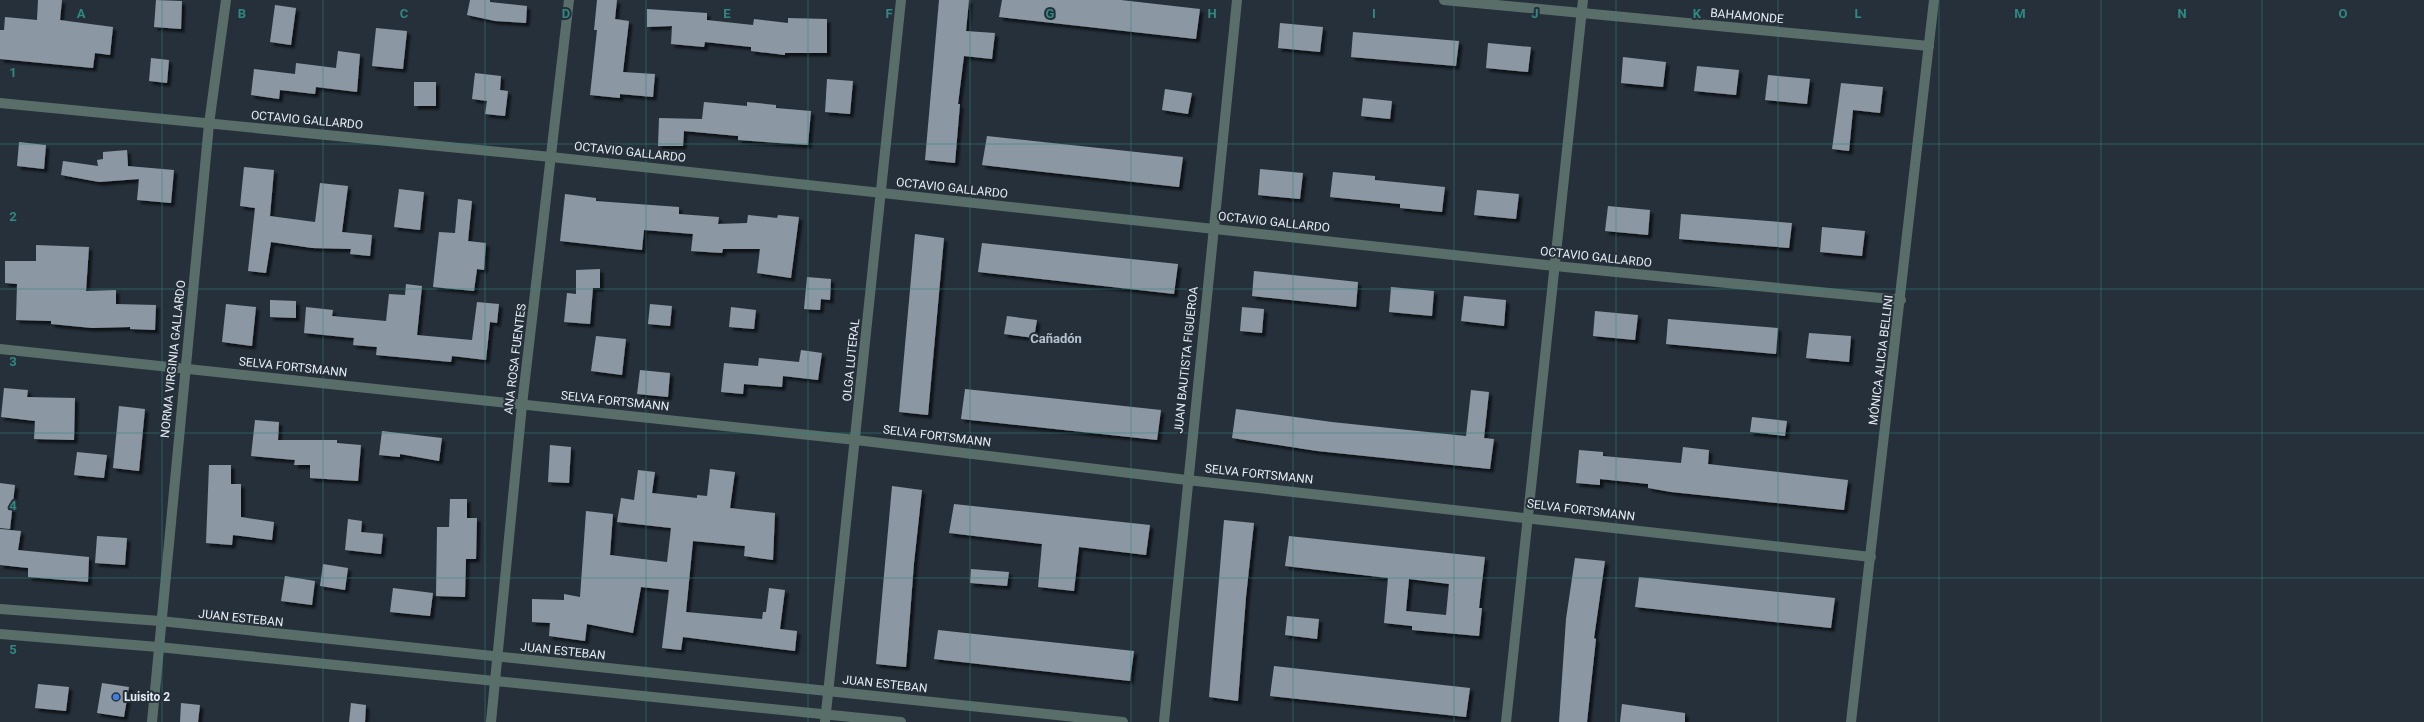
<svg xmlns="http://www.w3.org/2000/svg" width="2424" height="722" font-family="Roboto,sans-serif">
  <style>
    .building { fill: #8b97a3; fill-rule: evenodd; filter: url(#shadow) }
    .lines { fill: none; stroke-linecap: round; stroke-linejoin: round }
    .minor { stroke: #5a6e69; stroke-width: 10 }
    .grid { fill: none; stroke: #2f8882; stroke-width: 1; stroke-opacity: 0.55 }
    .shop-dot { fill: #3f7fe0; stroke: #26303a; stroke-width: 1.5 }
    .labels { text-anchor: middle; stroke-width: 4; stroke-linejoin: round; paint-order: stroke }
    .street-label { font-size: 12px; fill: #e5ecf3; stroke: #26303a }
    .poi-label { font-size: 12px; font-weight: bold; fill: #e5ecf3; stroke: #26303a; text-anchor: start }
    .neighbourhood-label { font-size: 13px; font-weight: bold; fill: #b5c2ce; stroke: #26303a }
    .grid-label { font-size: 13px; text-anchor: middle; font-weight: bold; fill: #2f8882; stroke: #26303a; stroke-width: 4; stroke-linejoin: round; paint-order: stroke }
  </style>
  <defs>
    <filter id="shadow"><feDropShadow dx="3.5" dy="3.5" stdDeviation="1" flood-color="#0009"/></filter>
  </defs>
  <rect width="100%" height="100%" fill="#26303a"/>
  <!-- building -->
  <g class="building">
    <polygon points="38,0 62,0 60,20 113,27 110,55 95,53 93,68 0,59 0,30 4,30 5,17 37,20"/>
    <polygon points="156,0 182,1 181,29 154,27"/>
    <polygon points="470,0 490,0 490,2 527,6 526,23 495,21 467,15"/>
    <polygon points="597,0 617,0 615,19 629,21 623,72 655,74 653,97 620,94 620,98 590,95 597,30 594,30"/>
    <polygon points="939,0 969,0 966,31 995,33 992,59 964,56 958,104 960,104 955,163 925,160"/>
    <polygon points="1002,0 1121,0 1200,9 1196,39 999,17"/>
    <polygon points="275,5 296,8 291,45 270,42"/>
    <polygon points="647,9 707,13 707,20 753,25 754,19 788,23 788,18 827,19 827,53 785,53 785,55 751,51 751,47 705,42 704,47 671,44 672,26 647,27"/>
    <polygon points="1280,23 1323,27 1320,52 1278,48"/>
    <polygon points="376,28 407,31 403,69 372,66"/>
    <polygon points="1353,32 1459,41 1456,66 1351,57"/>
    <polygon points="1488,43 1531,47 1528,72 1486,68"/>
    <polygon points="338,51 360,54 357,92 316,87 315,94 280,90 279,99 251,95 254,69 295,74 296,63 336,68"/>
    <polygon points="1623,57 1666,62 1663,87 1621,83"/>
    <polygon points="151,58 169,60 167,83 149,81"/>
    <polygon points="1697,66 1739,70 1736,95 1694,91"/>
    <polygon points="475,73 501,76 500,90 508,91 505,116 485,114 487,101 472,99"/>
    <polygon points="1768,75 1810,79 1807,104 1765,100"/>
    <polygon points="827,79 853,81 850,114 825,112"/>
    <rect x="414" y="82" width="22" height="24"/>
    <polygon points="1841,83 1883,87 1880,113 1853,110 1849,151 1832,149"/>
    <polygon points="1165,89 1192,93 1188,114 1162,110"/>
    <polygon points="1363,98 1392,101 1390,119 1361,116"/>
    <polygon points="704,102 747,106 747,102 776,105 776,108 811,111 808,145 738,140 738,136 684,131 683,146 658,146 659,118 702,119"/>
    <polygon points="987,136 1183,157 1179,187 982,165"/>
    <polygon points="19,142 46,145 44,169 17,166"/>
    <polygon points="127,150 128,166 174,170 171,203 137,200 139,179 99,182 61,175 63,161 98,166 97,160 103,159 103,152"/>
    <polygon points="244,167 274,170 270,216 315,222 320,183 348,186 342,232 372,235 370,256 350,254 351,249 312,248 271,242 266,273 248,271 255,208 240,206"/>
    <polygon points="1260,169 1303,173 1300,199 1258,195"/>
    <polygon points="1333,172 1375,176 1375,180 1445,187 1442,212 1400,208 1400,204 1330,197"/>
    <polygon points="399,189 424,192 420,230 394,227"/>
    <polygon points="1477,190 1519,194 1516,219 1474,215"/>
    <polygon points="565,194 596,198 596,201 679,207 679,214 719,217 718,224 747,223 748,215 777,218 778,215 799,217 791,278 757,273 760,249 723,249 722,253 691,251 693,234 644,230 642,250 560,241"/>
    <polygon points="458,199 472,201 468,241 486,243 484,270 477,269 474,291 433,287 439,232 455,233"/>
    <polygon points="1608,206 1650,210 1648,235 1605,231"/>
    <polygon points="1681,214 1792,223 1789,248 1679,239"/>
    <polygon points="1822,227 1865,231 1862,256 1820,252"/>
    <polygon points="915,234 944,238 928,415 899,412"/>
    <polygon points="982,243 1178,264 1174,294 978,272"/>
    <polygon points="36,245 89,247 86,291 116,290 116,304 156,305 155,330 130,329 130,327 92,328 51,324 51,321 16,320 17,284 5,283 5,261 36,261"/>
    <polygon points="600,269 600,288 593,288 590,324 564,322 567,293 576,294 576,270"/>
    <polygon points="1254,271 1358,282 1356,307 1252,296"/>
    <polygon points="807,277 831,279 830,300 821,299 820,310 804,309"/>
    <polygon points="406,284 422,286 417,335 472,340 477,302 499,304 497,323 490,322 486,360 452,356 451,362 376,355 377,347 353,345 354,338 304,333 306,307 333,310 332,316 386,321 389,294 405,295"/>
    <polygon points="1391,287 1434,291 1432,316 1389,312"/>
    <polygon points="1464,296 1506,300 1504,326 1461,321"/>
    <polygon points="270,300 296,301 296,318 270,317"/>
    <polygon points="226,304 256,307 252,346 222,342"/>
    <polygon points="650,304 672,306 670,326 648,324"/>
    <polygon points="731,307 756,310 754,329 729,327"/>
    <polygon points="1242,307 1264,309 1262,333 1240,331"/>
    <polygon points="1595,311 1638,315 1635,340 1593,336"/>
    <polygon points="1007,316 1037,320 1034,338 1004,334"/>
    <polygon points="1668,319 1778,328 1776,354 1666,344"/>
    <polygon points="1809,333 1851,336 1849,362 1806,358"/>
    <polygon points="596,336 626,339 622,375 591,371"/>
    <polygon points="801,350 822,353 818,380 783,376 782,387 744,384 743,394 721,392 724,363 758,366 759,358 799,362"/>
    <polygon points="640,370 670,373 668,397 637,394"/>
    <polygon points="4,388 28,390 27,397 75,398 74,440 34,439 35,421 1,417"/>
    <polygon points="965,389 1161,410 1157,440 961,419"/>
    <polygon points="1471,390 1489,392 1484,438 1494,439 1490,469 1317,451 1232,438 1236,409 1332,422 1466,436"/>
    <polygon points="119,406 145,409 139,471 113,468"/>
    <polygon points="1752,417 1787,421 1785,436 1750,432"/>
    <polygon points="255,420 279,422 278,440 337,440 337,443 361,445 358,481 310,478 310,465 294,465 295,460 251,456"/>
    <polygon points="382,431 442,438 439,461 400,454 400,457 379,455"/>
    <polygon points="550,445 571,447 569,483 548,482"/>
    <polygon points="1683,447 1709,450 1708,464 1848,480 1844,510 1671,492 1648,488 1648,484 1600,479 1600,485 1576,483 1579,450 1603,452 1603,456 1681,463"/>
    <polygon points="77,452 107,455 104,478 74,475"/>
    <polygon points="209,465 231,465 231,484 241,484 241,517 274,522 272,540 233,535 232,545 206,543"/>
    <polygon points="710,469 735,472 730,508 775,513 773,560 744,556 745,546 693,541 686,612 762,619 763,612 766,612 769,588 785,590 780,629 797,631 795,651 683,637 681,650 662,648 669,590 641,587 633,633 587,624 585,641 549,636 550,623 532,622 532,599 564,600 564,594 580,597 586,511 613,514 610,555 667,562 671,528 617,522 621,498 634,500 638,470 655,472 652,493 697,498 697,495 707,496"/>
    <polygon points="0,483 15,485 10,529 0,528"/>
    <polygon points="892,486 922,490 914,563 906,667 876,664"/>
    <polygon points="450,499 467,499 467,518 477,518 476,559 466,559 465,597 436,596 437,527 449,527"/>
    <polygon points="954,504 1150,525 1146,555 1079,547 1074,591 1038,587 1042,544 949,533"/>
    <polygon points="348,519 362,521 361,532 383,534 381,554 345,550"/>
    <polygon points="1224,520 1254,523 1246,597 1238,701 1209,697"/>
    <polygon points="0,529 21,531 18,550 89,557 88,582 28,577 28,568 0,565"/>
    <polygon points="97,536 127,538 125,565 95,563"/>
    <path d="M1289,536l196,21 -6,51h3l-3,28 -67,-6v-4l-28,-3 4,-45 -103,-12zM1409,579l40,5 -3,31 -40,-4z"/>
    <polygon points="1575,558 1605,561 1594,638 1596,639 1587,722 1559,722 1566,619"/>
    <polygon points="323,564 348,568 345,590 320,586"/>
    <polygon points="971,569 1009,572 1007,586 970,583"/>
    <polygon points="285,576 315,581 312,605 281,601"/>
    <polygon points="1639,577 1835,598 1831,628 1635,607"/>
    <polygon points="393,588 433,593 430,616 390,612"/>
    <polygon points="1287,616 1319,619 1317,639 1285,635"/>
    <polygon points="938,630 1134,651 1130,681 934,659"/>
    <polygon points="1274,666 1470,688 1466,717 1270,696"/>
    <polygon points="102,683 129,687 124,717 97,713"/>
    <polygon points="38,684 69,687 66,711 35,708"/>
    <polygon points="181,703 200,705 198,722 180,722"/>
    <polygon points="351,703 366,705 365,722 349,722"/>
    <polygon points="1622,704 1685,713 1685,722 1620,722"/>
  </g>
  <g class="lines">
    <!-- minor -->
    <g class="minor">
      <polyline points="1444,0 1929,46"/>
      <polyline points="0,103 551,157 1555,266 1901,300"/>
      <polyline points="0,349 856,440 1187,480 1871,557"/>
      <polyline points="0,609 160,621 1123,722"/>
      <polyline points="0,634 158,647 901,722"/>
      <polyline points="152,722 209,124 226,0"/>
      <polyline points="491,722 522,405 569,0"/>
      <polyline points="825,722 901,0"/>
      <polyline points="1164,722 1237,0"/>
      <polyline points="1506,722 1583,0"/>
      <polyline points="1851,722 1934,0"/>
    </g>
  </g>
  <!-- grid -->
  <path class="grid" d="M162,0v722M323,0v722M485,0v722M646,0v722M808,0v722M970,0v722M1131,0v722M1293,0v722M1454,0v722M1616,0v722M1778,0v722M1939,0v722M2101,0v722M2262,0v722M0,144h2424M0,289h2424M0,433h2424M0,578h2424"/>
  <!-- markers -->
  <circle class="shop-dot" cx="116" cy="697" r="4"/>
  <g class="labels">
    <!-- street labels -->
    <g class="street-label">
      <text transform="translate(1747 16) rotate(5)" y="4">BAHAMONDE</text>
      <text transform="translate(307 120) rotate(5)" y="4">OCTAVIO GALLARDO</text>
      <text transform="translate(630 152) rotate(6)" y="4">OCTAVIO GALLARDO</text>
      <text transform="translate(952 188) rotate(6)" y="4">OCTAVIO GALLARDO</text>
      <text transform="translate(1274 222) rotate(6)" y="4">OCTAVIO GALLARDO</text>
      <text transform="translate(1596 257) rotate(6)" y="4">OCTAVIO GALLARDO</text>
      <text transform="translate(173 359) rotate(-84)" y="4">NORMA VIRGINIA GALLARDO</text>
      <text transform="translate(515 359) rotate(-83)" y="4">ANA ROSA FUENTES</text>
      <text transform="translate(851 360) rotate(-84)" y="4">OLGA LUTERAL</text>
      <text transform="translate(1186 360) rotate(-84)" y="4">JUAN BAUTISTA FIGUEROA</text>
      <text transform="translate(1881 360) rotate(-83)" y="4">MÓNICA ALICIA BELLINI</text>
      <text transform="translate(293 367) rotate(6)" y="4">SELVA FORTSMANN</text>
      <text transform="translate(615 401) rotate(6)" y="4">SELVA FORTSMANN</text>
      <text transform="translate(937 436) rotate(7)" y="4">SELVA FORTSMANN</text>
      <text transform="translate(1259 474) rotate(6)" y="4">SELVA FORTSMANN</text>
      <text transform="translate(1581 510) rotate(7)" y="4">SELVA FORTSMANN</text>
      <text transform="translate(241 618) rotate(6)" y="4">JUAN ESTEBAN</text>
      <text transform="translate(563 651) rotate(6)" y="4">JUAN ESTEBAN</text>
      <text transform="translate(885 684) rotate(6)" y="4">JUAN ESTEBAN</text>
    </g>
    <!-- poi labels -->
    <g class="poi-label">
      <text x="124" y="701">Luisito 2</text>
    </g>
    <!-- neighbourhood labels -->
    <g class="neighbourhood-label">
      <text x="1056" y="343">Cañadón</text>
    </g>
  </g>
  <g class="grid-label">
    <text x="81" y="18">A</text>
    <text x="242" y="18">B</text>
    <text x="404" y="18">C</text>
    <text x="566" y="18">D</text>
    <text x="727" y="18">E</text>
    <text x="889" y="18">F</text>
    <text x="1050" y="18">G</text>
    <text x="1212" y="18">H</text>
    <text x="1374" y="18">I</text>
    <text x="1535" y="18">J</text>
    <text x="1697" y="18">K</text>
    <text x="1858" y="18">L</text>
    <text x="2020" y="18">M</text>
    <text x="2182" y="18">N</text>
    <text x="2343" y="18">O</text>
    <text x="13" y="77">1</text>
    <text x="13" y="221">2</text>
    <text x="13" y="366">3</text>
    <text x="13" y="510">4</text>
    <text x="13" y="654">5</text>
  </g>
</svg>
